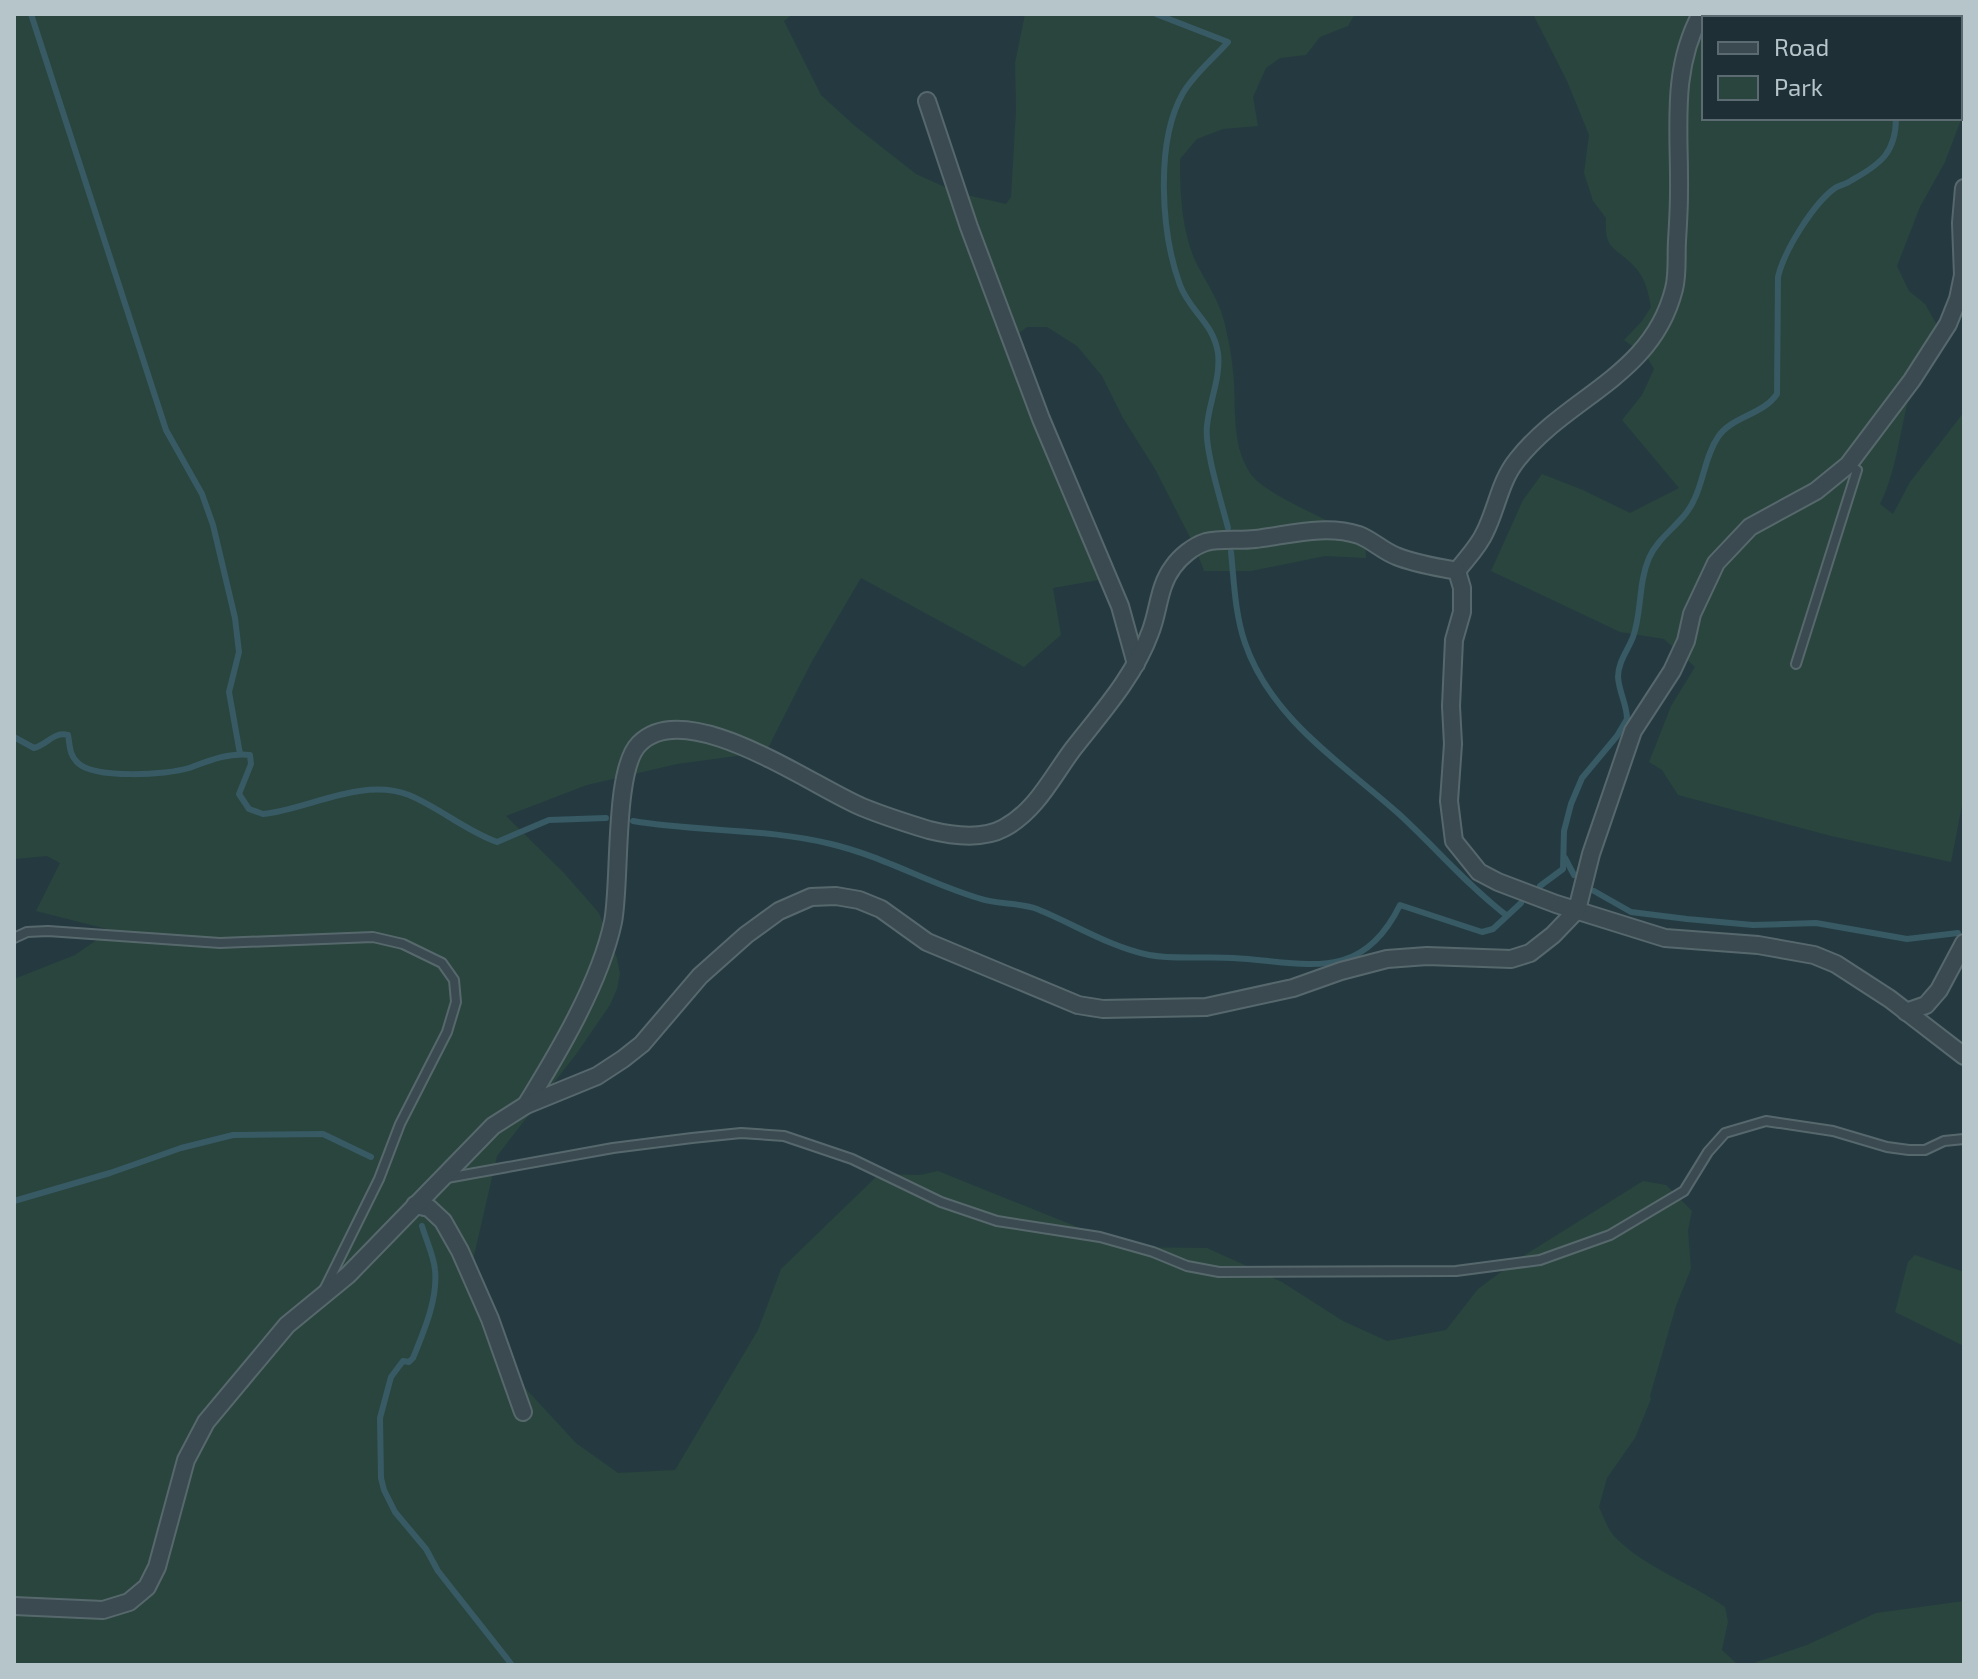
<svg xmlns="http://www.w3.org/2000/svg" width="1978" height="1679" font-family="'Exo 2',sans-serif">
  <style>
    .green { fill: #2a453d; fill-rule: evenodd }
    .lines { fill: none; stroke-linecap: round; stroke-linejoin: round }
    .stream { stroke: #375a65; stroke-width: 6 }
    .lane-casing { stroke: #57686d; stroke-width: 12 }
    .street-casing { stroke: #57686d; stroke-width: 20 }
    .lane { stroke: #3a4a50; stroke-width: 8 }
    .street { stroke: #3a4a50; stroke-width: 16 }
  </style>
  <rect width="100%" height="100%" fill="#253a40"/>
  <!-- green -->
  <g class="green">
    <path d="M14,14h779l-9,7 37,74 34,31 61,48 42,19 48,11 5,-7 5,-87 -1,-47 10,-49h330l-7,12 -28,11 -14,18 -26,3 -14,10 -13,29 5,29 -35,3 -26,10 -17,20c0,31 1,61 11,91 7,21 22,39 30,61 6,18 10,41 12,60 4,34 -3,71 17,102 15,23 87,49 115,68l1,17 -41,-2 -74,15h-47l-9,-24 -40,-78 -32,-51 -21,-42 -25,-30 -30,-19h-20l-21,16 104,235 -57,10 8,47 -37,32 -163,-89 -50,85 -45,89 -89,12 -90,21 -81,31 58,57 35,40 18,45 3,16 -3,15 -7,16 -33,48 -80,103 -24,104 29,103 74,80 42,30 57,-3 83,-140 23,-61 98,-95 41,1 18,-4 189,76 80,1 75,34 61,39 44,20 59,-11 32,-41 39,-29 126,-79 23,4 26,26 -4,19 3,39 -15,37 -26,90 1,3 -16,39 -28,40 -8,29c5,11 10,26 19,33 30,29 73,43 107,67l3,15 -6,28 16,15h-1724v-686l61,-24 36,-25 -75,-19 24,-48 -13,-7 -33,3z"/>
    <path d="M1533,14h431v98l-19,50 -25,45 -23,59 12,25 16,13 16,28c-8,12 -17,25 -23,38 -18,43 -17,92 -38,134l13,10 17,-32 54,-70v383l-13,67 -120,-26 -153,-41 -16,-25 -13,-8 22,-56 24,-39 -31,-28 -44,-7 -129,-61 32,-71 19,-26 41,16 47,23 49,-25 -57,-68 20,-25 12,-26 -7,-12 -23,-17 18,-19 9,-14c-3,-16 -6,-30 -18,-42 -19,-19 -29,-15 -27,-47l-13,-17 -9,-28 5,-38 -22,-54zM1704,18h256v100h-256z"/>
    <polygon points="1915,1255 1964,1272 1964,1346 1895,1312 1908,1262"/>
    <polygon points="1964,1601 1964,1665 1748,1665 1807,1645 1876,1613"/>
  </g>
  <g class="lines">
    <!-- stream -->
    <g class="stream">
      <polyline points="31,14 166,430 202,494 213,525 235,618 239,652 229,692 240,754"/>
      <path d="M1156,14l72,28c-14,16 -34,32 -45,51 -28,49 -22,140 -3,192 10,27 33,37 38,68 3,25 -9,49 -11,73 -3,22 15,78 21,102"/>
      <polyline points="1925,18 1926,14"/>
      <path d="M1231,552c3,30 4,62 14,91 26,76 97,120 154,171 36,33 68,71 107,101"/>
      <path d="M14,737l20,11c13,-3 20,-17 34,-13 2,10 1,20 10,28 17,16 89,12 111,5 19,-7 41,-16 61,-13l1,9 -12,30 10,15 14,5c46,-5 99,-37 146,-19 31,13 57,36 88,47l52,-22 57,-2"/>
      <path d="M633,821c65,11 133,7 198,23 51,12 97,39 147,54 19,7 40,4 59,11 37,15 73,38 112,46 27,5 57,1 84,3 72,4 128,27 167,-53l82,27 11,-3 28,-26"/>
      <polyline points="1565,858 1574,875"/>
      <path d="M1540,886l23,-17 1,-38 7,-27 11,-26 35,-42 10,-17c0,-14 -8,-27 -9,-42 0,-15 10,-27 15,-40 9,-25 5,-53 16,-79 10,-23 35,-35 45,-58 10,-20 11,-44 24,-63 14,-21 45,-22 59,-43l1,-117c6,-26 35,-73 57,-89 5,-3 12,-4 17,-8 29,-16 44,-28 44,-62"/>
      <polyline points="1594,891 1631,912 1687,919 1753,925 1816,923 1907,939 1958,933"/>
      <polyline points="14,1201 110,1173 181,1148 233,1135 323,1134 371,1157"/>
      <path d="M422,1226c4,14 12,30 13,44 3,29 -11,61 -22,88l-4,4 -6,-1 -12,16 -11,41 1,60 3,12 11,22 31,37 12,22 74,94"/>
    </g>
    <defs>
      <g id="lane">
        <polyline points="1796,664 1857,470 1849,466"/>
        <polyline points="14,938 27,932 48,931 220,943 373,937 403,944 442,963 454,980 456,1002 447,1032 400,1124 379,1179 324,1290"/>
        <polyline points="447,1178 613,1148 692,1138 741,1133 784,1136 852,1159 941,1202 997,1221 1100,1237 1153,1252 1187,1266 1219,1272 1456,1271 1540,1260 1610,1235 1684,1191 1708,1152 1725,1133 1766,1121 1833,1131 1887,1147 1909,1150 1925,1150 1944,1141 1964,1139"/>
      </g>
      <g id="street">
        <polyline points="927,101 969,227 1041,419 1120,606 1136,664"/>
        <polyline points="1457,571 1462,588 1462,612 1454,640 1451,706 1453,744 1449,801 1454,841 1479,872 1498,882 1556,904 1665,938 1758,945 1814,955 1836,964 1890,999 1964,1056"/>
        <path d="M1457,571c9,-12 22,-25 28,-39 12,-24 15,-51 32,-72 50,-64 135,-83 157,-171 4,-15 2,-33 3,-48 1,-16 2,-33 2,-49 1,-61 -9,-121 22,-178"/>
        <polyline points="1906,1012 1926,1005 1939,990 1964,943"/>
        <path d="M526,1105c32,-52 74,-122 87,-183 8,-40 0,-152 26,-178 47,-49 173,42 223,63 22,9 44,16 67,23 24,6 53,10 75,-2 32,-17 48,-51 69,-79 28,-36 61,-72 77,-116 9,-22 8,-46 23,-66 7,-10 20,-21 33,-25 15,-4 33,-1 49,-3 34,-4 70,-15 104,-4 13,5 24,16 37,21 19,8 41,11 61,15"/>
        <polyline points="415,1205 429,1208 443,1221 460,1251 490,1319 523,1412"/>
        <polyline points="14,1606 103,1610 129,1602 147,1587 157,1567 186,1460 206,1422 287,1325 348,1275 493,1126 526,1105 597,1076 623,1059 642,1044 700,976 746,935 779,911 811,897 836,896 859,900 881,909 927,942 1078,1005 1103,1009 1206,1007 1293,988 1341,971 1387,959 1427,956 1511,959 1530,953 1553,935 1577,910 1591,854 1633,731 1672,671 1686,641 1692,614 1716,563 1750,527 1816,491 1848,465 1912,380 1948,324 1958,299 1963,275 1961,223 1964,188"/>
      </g>
    </defs>
    <!-- lane casing -->
    <use href="#lane" class="lane-casing"/>
    <!-- street casing -->
    <use href="#street" class="street-casing"/>
    <!-- lane -->
    <use href="#lane" class="lane"/>
    <!-- street -->
    <use href="#street" class="street"/>
  </g>
  <!-- border -->
  <rect width="1978" height="1679" fill="none" stroke="#b6c5ca" stroke-width="32"/>
  <!-- legend -->
  <rect x="1702" y="16" width="260" height="104" fill="#1e2f35" stroke="#5b6b71" stroke-width="2"/>
  <rect x="1718" y="42" width="40" height="12" fill="#3a4a50" stroke="#5b6b71" stroke-width="2"/>
  <text x="1774" y="56" font-size="24" fill="#b6c5ca">Road</text>
  <rect x="1718" y="76" width="40" height="24" fill="#2a453d" stroke="#5b6b71" stroke-width="2"/>
  <text x="1774" y="96" font-size="24" fill="#b6c5ca">Park</text>
</svg>
